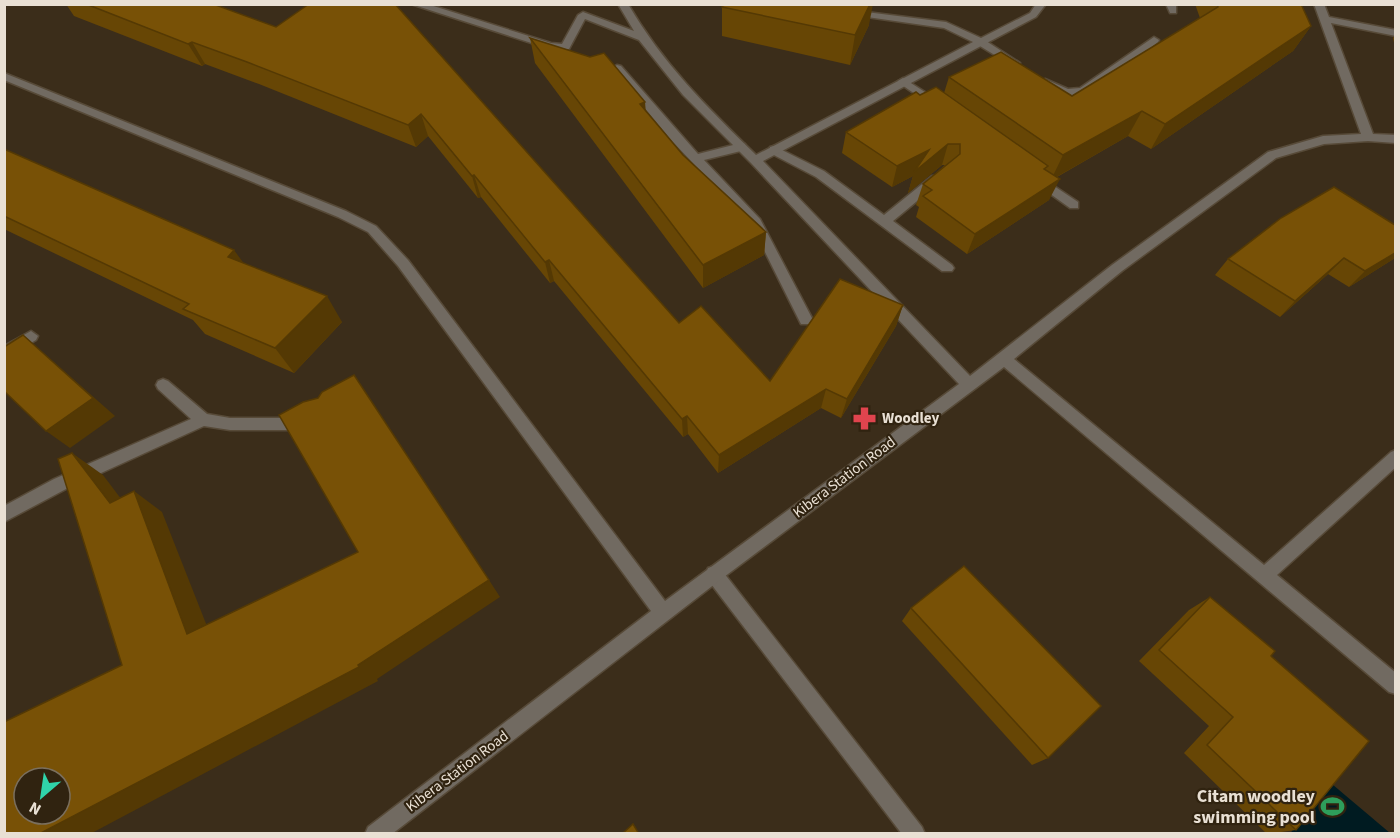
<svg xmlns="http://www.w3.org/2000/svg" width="1400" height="838" font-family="'Source Sans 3',sans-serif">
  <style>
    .water { fill: #001b21 }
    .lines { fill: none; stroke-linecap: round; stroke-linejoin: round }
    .lane-casing { stroke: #574a38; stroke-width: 3 }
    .street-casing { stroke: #574a38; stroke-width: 3 }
    .lane { fill: #716a61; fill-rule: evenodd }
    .street { fill: #716a61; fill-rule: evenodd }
    .wall { fill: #674605 }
    .shaded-wall { fill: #543904 }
    .building { fill: #785106; stroke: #543904; stroke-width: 1.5; fill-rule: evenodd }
    .labels { text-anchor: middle; stroke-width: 4.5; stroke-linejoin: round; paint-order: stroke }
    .poi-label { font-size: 15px; font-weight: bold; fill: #e9e0d4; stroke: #302310; text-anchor: start }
    .street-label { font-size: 15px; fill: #e9e0d4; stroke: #302310 }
    .near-poi-label { font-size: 18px; font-weight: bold; fill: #e9e0d4; stroke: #302310; text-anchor: end }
  </style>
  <rect width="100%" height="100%" fill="#3b2d1a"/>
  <!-- water -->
  <polygon class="water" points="1326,779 1390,833 1290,834"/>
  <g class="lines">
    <defs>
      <g id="lane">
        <path d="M1154,37l5,3 -1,2c-31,24 -79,78 -118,40l5,-3 23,10 12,-1z"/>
        <polygon points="979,38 983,39 1020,63 1011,65 975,43 974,41"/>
        <polygon points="617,65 621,66 698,154 741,143 745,144 745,150 704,160 760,219 813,320 811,324 801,324 751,224 672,141 613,70 612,68"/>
        <polygon points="903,78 942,103 942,107 934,107 899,83 898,81"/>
        <polygon points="774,146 824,171 884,215 932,176 940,176 940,182 893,221 952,265 954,268 952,271 942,271 816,177 770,153 770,147"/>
        <polygon points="1039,176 1078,202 1078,208 1070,208 1035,183 1033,180"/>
        <polygon points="31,331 38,336 36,340 4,359 4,346"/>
        <polygon points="163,379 168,381 207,414 230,418 288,418 303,415 308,417 311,421 308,425 288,430 230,430 204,426 66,489 4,522 4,506 54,479 191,419 158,389 156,385 158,381"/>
        <polygon points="714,566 720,568 922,827 925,834 902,834 708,580 706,574 708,568"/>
      </g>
      <g id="street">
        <path d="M411,4h16l124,39 11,1 16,-29 5,-3 51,19 -16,-27h10c35,60 79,103 128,151l217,-113 -29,-14 -91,-13 -3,-1v-4l96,12 35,16 49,-25 6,-9h10l-10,13 -273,144 207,215 142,-111 156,-113 55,-16 38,-2 -47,-130h10l5,13 67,13v6l-65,-13 42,111 23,1v8l-28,-2 -44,3 -48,14 -154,113 -108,88 250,206 127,-113 5,-2v17l-119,108 119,98v21l-7,-2 -385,-325 -284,213 -328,254h-27l3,-7 283,-216 -253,-345 -30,-34 -30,-15 -334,-137v-7l342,138 30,15 32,34 257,341 294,-217 -208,-221 -68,-68 -44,-55 -54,-21 -16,30h-19z"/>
        <polygon points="1166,4 1176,4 1176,13 1170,13"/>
      </g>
    </defs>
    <!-- lane casing -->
    <use href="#lane" class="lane-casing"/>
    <!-- street casing -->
    <use href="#street" class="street-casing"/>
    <!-- lane -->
    <use href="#lane" class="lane"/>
    <!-- street -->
    <use href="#street" class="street"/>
  </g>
  <!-- wall -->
  <g class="wall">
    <polygon points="66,4 213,4 276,27 309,4 679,323 770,381 903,305 896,326 841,418 821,408 718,473 688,434 683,437 554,281 550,283 481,197 478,198 428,136 416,147 259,84 205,64 202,66 74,16"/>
    <polygon points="1195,4 1301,4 1311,26 1293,51 1151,149 1128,136 1057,177 1049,200 967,254 916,217 919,207 916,205 923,184 945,165 942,165 908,193 913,176 892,187 842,153 846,132 920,95 944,93 949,77 1072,96 1200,18"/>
    <polygon points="722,7 869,25 850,65 722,36"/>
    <polygon points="1395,35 1395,47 1393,38"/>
    <polygon points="530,38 646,111 683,155 766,232 764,255 703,288 535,63"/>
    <polygon points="4,149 243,263 342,322 294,373 205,334 193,320 4,229"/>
    <polygon points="1395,225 1395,258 1349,287 1328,274 1280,317 1215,275 1228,259"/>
    <polygon points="1210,597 1271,656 1296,830 1267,834 1184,753 1209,726 1139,661 1189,610"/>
    <polygon points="911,608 1048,758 1032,765 902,621"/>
  </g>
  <!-- shaded-wall -->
  <g class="shaded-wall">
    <polygon points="870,4 873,4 869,25 850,65 855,35"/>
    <polygon points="1311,26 1293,51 1151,149 1165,124"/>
    <polygon points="192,42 205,64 202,66 188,44"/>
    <polygon points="645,102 647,126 640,104"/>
    <polygon points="1142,111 1128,136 1051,180 1063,155"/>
    <polygon points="421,114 428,136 416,147 408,125"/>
    <polygon points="948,144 942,165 908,193 913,176 892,187 897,166 929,150"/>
    <polygon points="474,175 481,197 478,198 472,176"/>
    <polygon points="1060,179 1049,200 967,254 975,234"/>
    <polygon points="766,232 764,255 703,288 703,265"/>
    <polygon points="234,250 253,276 228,257"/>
    <polygon points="1395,253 1395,258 1349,287 1365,271"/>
    <polygon points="1344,258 1328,274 1280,317 1295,301"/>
    <polygon points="549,260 554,281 550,283 545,262"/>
    <polygon points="327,296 342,322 294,373 275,348"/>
    <polygon points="903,305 896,326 841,418 847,399"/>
    <polygon points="23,335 115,416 70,448 46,431"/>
    <polygon points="826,389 821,408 718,473 719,455"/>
    <polygon points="687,416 688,434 683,437 682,419"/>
    <polygon points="72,453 103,475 140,524 110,503"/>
    <polygon points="134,491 162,512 216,649 187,634"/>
    <polygon points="489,580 500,597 377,679 378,681 90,834 39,834 358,665"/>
  </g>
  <!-- building -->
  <g class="building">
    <polygon points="86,4 213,4 276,27 309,4 395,4 679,323 701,306 770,381 840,279 903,305 847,399 826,389 719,455 687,416 682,419 549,260 545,262 474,175 472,176 421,114 408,125 247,62 192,42 188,44"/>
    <polygon points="724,4 870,4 855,35 722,7"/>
    <polygon points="1217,4 1301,4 1311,26 1165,124 1142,111 1063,155 949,77 1001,52 1072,96 1218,7"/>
    <polygon points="530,38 590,57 604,53 645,102 640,104 683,155 766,232 703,265"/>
    <polygon points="936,87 1048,166 1044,169 1060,179 975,234 923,196 932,190 923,184 960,154 960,144 948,144 914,172 929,150 897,166 846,132 916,92 920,95"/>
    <polygon points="4,149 234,250 228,257 327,296 275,348 183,309 189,304 4,216"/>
    <polygon points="1334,187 1395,225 1395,253 1365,271 1344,258 1295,301 1228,259 1281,218"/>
    <polygon points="23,335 93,398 46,431 4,391 4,347"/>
    <path d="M354,375l135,205 -131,85 1,2 -320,167h-35v-112l118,-57 -64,-206 14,-6 38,50 24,-12 53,143 171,-82 -79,-137 24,-13 15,-4 4,-6zM24,778h36v36h-36z"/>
    <polygon points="964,566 1101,706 1048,758 911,608"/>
    <polygon points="1210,597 1275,651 1271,656 1369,741 1296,830 1207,745 1233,717 1159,650"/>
    <polygon points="633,824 639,834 622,834"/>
  </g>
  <!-- icons -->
  <defs>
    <symbol id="pharmacy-bare" viewBox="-9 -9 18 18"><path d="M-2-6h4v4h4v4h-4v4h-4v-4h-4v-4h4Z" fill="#e0444e" stroke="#302310" stroke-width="2.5" paint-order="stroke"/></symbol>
    <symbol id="stadium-bare" viewBox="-9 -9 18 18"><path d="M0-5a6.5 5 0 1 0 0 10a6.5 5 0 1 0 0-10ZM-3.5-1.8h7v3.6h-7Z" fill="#2e9e5b" stroke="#302310" stroke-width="2.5" paint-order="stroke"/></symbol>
  </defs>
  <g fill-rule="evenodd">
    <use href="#pharmacy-bare" x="848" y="402" width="33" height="33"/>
    <use href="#stadium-bare" x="1316" y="790" width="33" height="33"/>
  </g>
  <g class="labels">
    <!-- poi labels -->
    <g class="poi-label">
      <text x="882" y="423">Woodley</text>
    </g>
    <!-- street labels -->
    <g class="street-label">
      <text transform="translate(844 477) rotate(-37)" y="5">Kibera Station Road</text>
      <text transform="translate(457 771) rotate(-37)" y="5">Kibera Station Road</text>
    </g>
    <!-- near-poi labels -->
    <g class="near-poi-label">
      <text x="1315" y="802">Citam woodley<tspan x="1315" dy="21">swimming pool</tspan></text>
    </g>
  </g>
  <!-- border -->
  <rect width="1400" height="838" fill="none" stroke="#e9e0d4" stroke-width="12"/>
  <!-- north arrow -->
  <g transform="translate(42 796) rotate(209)"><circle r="28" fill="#302310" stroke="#7a6f5e" stroke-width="1.5"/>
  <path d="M0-4.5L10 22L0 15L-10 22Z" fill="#30d4aa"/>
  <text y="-9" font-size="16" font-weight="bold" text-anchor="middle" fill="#e9e0d4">N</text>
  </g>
</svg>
